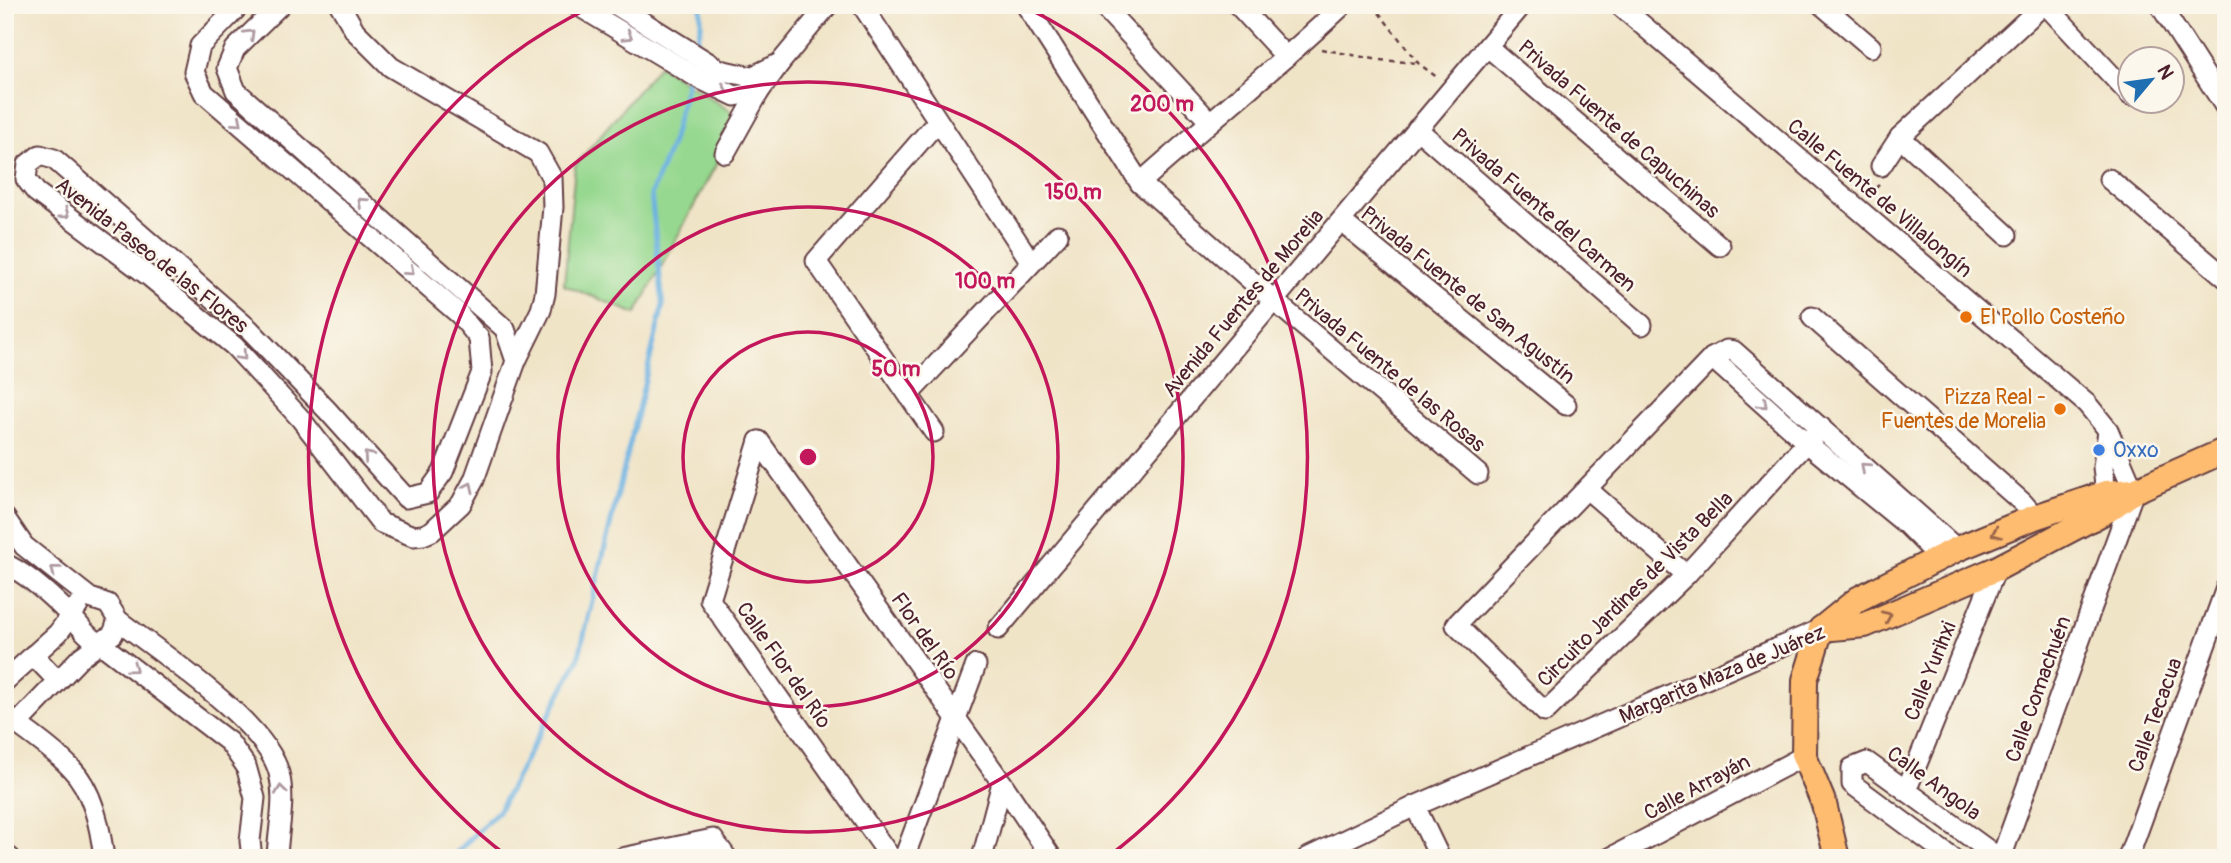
<svg xmlns="http://www.w3.org/2000/svg" width="2231" height="863" font-family="Pangolin,sans-serif">
  <style>
    .green { fill: #96d88f; stroke: #707c5d; stroke-width: 2 }
    .lines { fill: none; stroke-linecap: round; stroke-linejoin: round }
    .stream { stroke: #6ab1e1; stroke-width: 5 }
    .minor-casing { stroke: #633d42; stroke-width: 23 }
    .major-casing { stroke: #633d42; stroke-width: 28 }
    .path { stroke: #633d42; stroke-width: 2.5; stroke-dasharray: 5 5; stroke-linecap: butt }
    .minor { stroke: #fff; stroke-width: 19 }
    .major { stroke: #fdbc70; stroke-width: 24 }
    .oneway { stroke: #ae9aa0 }
    .oneway2 { stroke: #9b664a }
    .ring { fill: none; stroke: #c2185b; stroke-width: 3.5 }
    .food-dot { fill: #e8710a; stroke: #fbf7ec; stroke-width: 2.5 }
    .shop-dot { fill: #3f7fe0; stroke: #fbf7ec; stroke-width: 2.5 }
    .labels { text-anchor: middle; stroke-width: 5; stroke-linejoin: round; paint-order: stroke }
    .street-label { font-size: 21px; fill: #4a1f2b; stroke: #fbf7ec }
    .food-label { font-size: 21px; fill: #c56008; stroke: #fbf7ec; text-anchor: start }
    .shop-label { font-size: 21px; fill: #366cbe; stroke: #fbf7ec; text-anchor: start }
    .centre { fill: #c2185b; stroke: #fbf7ec; stroke-width: 3.5 }
    .ring-label { font-size: 21px; text-anchor: middle; font-weight: bold; fill: #c2185b; stroke: #fbf7ec; stroke-width: 5; stroke-linejoin: round; paint-order: stroke }
  </style>
  <rect width="100%" height="100%" fill="#fbf7ec"/>
  <filter id="ink" filterUnits="userSpaceOnUse"><feTurbulence type="fractalNoise" baseFrequency=".0143" numOctaves="2"/><feDisplacementMap in="SourceGraphic" scale="14" xChannelSelector="R" yChannelSelector="G"/><feConvolveMatrix kernelMatrix="1 2 1 2 8 2 1 2 1" color-interpolation-filters="sRGB"/></filter>
  <filter id="wash" filterUnits="userSpaceOnUse"><feTurbulence type="fractalNoise" baseFrequency=".00686" numOctaves="4" result="noise"/><feDisplacementMap in="SourceGraphic" scale="28" xChannelSelector="R" yChannelSelector="G"/><feGaussianBlur stdDeviation="1.57" result="paint"/><feColorMatrix in="noise" values="0 0 0 0 0 0 0 0 0 0 0 0 0 0 0 0 0 1.4 0 .05"/><feComposite in="paint" operator="in"/></filter>
  <g filter="url(#wash)">
    <rect width="100%" height="100%" fill="#f0e4c7"/>
    <!-- green -->
    <polygon class="green" points="659,65 741,118 636,314 564,285 575,166"/>
    <g class="lines">
      <!-- stream -->
      <g class="stream">
        <polyline points="695,47 701,26 701,5"/>
        <polyline points="451,858 499,810 578,660 663,305 651,194 672,142 688,77"/>
      </g>
    </g>
  </g>
  <g filter="url(#ink)">
    <g class="lines">
      <defs>
        <g id="minor">
          <polyline points="240,5 200,46 194,72 204,93 459,314 479,338"/>
          <polyline points="280,5 235,49 227,68 236,91 505,329 516,361"/>
          <polyline points="340,5 355,31 391,67 538,153 552,178 553,207 545,294 541,310 516,361 474,480 461,504 432,531 423,535 413,536 381,523 300,418 234,346 150,277 36,192 26,179 28,164 40,155 54,159 250,330 327,410 406,498 428,493 443,472 482,372 479,338"/>
          <polyline points="577,5 698,78 735,96 759,92"/>
          <polyline points="616,5 720,70 751,77 780,63"/>
          <polyline points="862,5 1031,262"/>
          <polyline points="1026,5 1140,183 1286,311 1478,474"/>
          <polyline points="1102,5 1209,121"/>
          <polyline points="1238,5 1286,57"/>
          <polyline points="1619,5 2087,404 2108,430 2134,491 2001,858"/>
          <polyline points="1822,5 1871,47"/>
          <polyline points="2046,5 2130,95"/>
          <polyline points="2160,5 2226,108"/>
          <polyline points="1488,47 1720,246"/>
          <polyline points="1417,129 1642,325"/>
          <polyline points="1900,137 2007,235"/>
          <polyline points="725,153 759,92 780,63 828,5"/>
          <polyline points="1881,166 1900,137 2043,5"/>
          <polyline points="2109,179 2226,278"/>
          <path d="M1140,183c67,-60 138,-116 203,-178"/>
          <polyline points="1341,221 1566,405"/>
          <polyline points="1812,317 2023,503 2035,517"/>
          <polyline points="1712,358 1807,443 1907,525 1940,558"/>
          <polyline points="909,394 1058,235"/>
          <polyline points="1821,427 1686,575 1545,712 1456,625 1712,358 1727,350 1734,351 1957,549"/>
          <polyline points="934,432 816,261 937,122"/>
          <polyline points="759,441 1002,783 1052,858"/>
          <polyline points="759,441 710,600 891,858"/>
          <polyline points="1587,489 1686,575"/>
          <polyline points="2107,505 2103,467 2108,431"/>
          <path d="M5,518l19,28 66,52 18,6 10,16c41,32 149,103 161,153 7,28 -1,56 -2,85"/>
          <path d="M5,564c22,9 48,34 65,51 14,14 12,18 31,29l128,98 17,24 9,32 -5,43 2,17"/>
          <polyline points="998,629 1522,5"/>
          <polyline points="33,655 57,680"/>
          <polyline points="5,681 58,633 78,606"/>
          <path d="M5,715c21,16 46,32 65,52 23,23 30,59 34,91"/>
          <polyline points="17,724 81,657 113,634 118,620"/>
          <polyline points="1906,791 1996,569"/>
          <polyline points="1415,806 1440,858"/>
          <polyline points="5,854 10,858"/>
          <polyline points="622,858 713,839 727,858"/>
          <polyline points="904,858 976,665"/>
          <polyline points="982,858 1002,783"/>
          <polyline points="1307,858 1415,806 1821,629"/>
          <polyline points="1610,858 1804,756"/>
          <polyline points="1952,858 1852,784 1852,768 1867,762 1999,858"/>
          <polyline points="2128,858 2226,588"/>
        </g>
        <g id="major">
          <polyline points="1821,629 1865,625 1996,569 2108,510 2134,491 2226,450"/>
          <polyline points="1837,858 1824,804 1804,756 1805,680 1821,629 1858,599 1957,549 2035,517 2106,493 2134,491"/>
        </g>
      </defs>
      <!-- minor casing -->
      <use href="#minor" class="minor-casing"/>
      <!-- major casing -->
      <use href="#major" class="major-casing"/>
      <!-- path -->
      <g class="path">
        <polyline points="1373,5 1418,63 1438,78"/>
        <polyline points="1321,49 1379,60 1418,63"/>
        <polyline points="1868,195 1881,183"/>
      </g>
      <!-- minor -->
      <use href="#minor" class="minor"/>
      <!-- major -->
      <use href="#major" class="major"/>
    </g>
    <!-- one-way arrows -->
    <defs><path id="oneway-chevron" d="M-2-3.5L2.5 0L-2 3.5" fill="none" stroke-width="1.6" stroke-linecap="round" stroke-linejoin="round" transform="scale(1.75)"/></defs>
    <g class="oneway">
      <use href="#oneway-chevron" transform="translate(250 34) rotate(-44)"/>
      <use href="#oneway-chevron" transform="translate(628 36) rotate(31)"/>
      <use href="#oneway-chevron" transform="translate(723 90) rotate(25)"/>
      <use href="#oneway-chevron" transform="translate(238 122) rotate(41)"/>
      <use href="#oneway-chevron" transform="translate(362 202) rotate(-138)"/>
      <use href="#oneway-chevron" transform="translate(65 214) rotate(36)"/>
      <use href="#oneway-chevron" transform="translate(410 271) rotate(41)"/>
      <use href="#oneway-chevron" transform="translate(242 356) rotate(47)"/>
      <use href="#oneway-chevron" transform="translate(1763 404) rotate(42)"/>
      <use href="#oneway-chevron" transform="translate(368 456) rotate(-131)"/>
      <use href="#oneway-chevron" transform="translate(1865 467) rotate(-138)"/>
      <use href="#oneway-chevron" transform="translate(469 487) rotate(-65)"/>
      <use href="#oneway-chevron" transform="translate(55 570) rotate(-142)"/>
      <use href="#oneway-chevron" transform="translate(133 668) rotate(37)"/>
      <use href="#oneway-chevron" transform="translate(281 790) rotate(-97)"/>
    </g>
    <g class="oneway2">
      <use href="#oneway-chevron" transform="translate(1996 533) rotate(157)"/>
      <use href="#oneway-chevron" transform="translate(1887 616) rotate(-24)"/>
    </g>
  </g>
  <!-- distance rings -->
  <g class="ring">
    <circle cx="808" cy="457" r="125"/>
    <circle cx="808" cy="457" r="250"/>
    <circle cx="808" cy="457" r="375"/>
    <path d="M507 856A500 500 0 0 1 593 6M1023 6A500 500 0 0 1 1109 856"/>
  </g>
  <!-- markers -->
  <g class="food-dot">
    <circle cx="1966" cy="317" r="7"/>
    <circle cx="2060" cy="409" r="7"/>
  </g>
  <circle class="shop-dot" cx="2099" cy="450" r="7"/>
  <g class="labels">
    <!-- street labels -->
    <g class="street-label">
      <text transform="translate(1619 129) rotate(41)" y="7">Privada Fuente de Capuchinas</text>
      <text transform="translate(1880 198) rotate(40)" y="7">Calle Fuente de Villalongín</text>
      <text transform="translate(1544 210) rotate(41)" y="7">Privada Fuente del Carmen</text>
      <text transform="translate(152 255) rotate(38)" y="7">Avenida Paseo de las Flores</text>
      <text transform="translate(1468 295) rotate(39)" y="7">Privada Fuente de San Agustín</text>
      <text transform="translate(1243 303) rotate(-50)" y="7">Avenida Fuentes de Morelia</text>
      <text transform="translate(1390 370) rotate(40)" y="7">Privada Fuente de las Rosas</text>
      <text transform="translate(1635 589) rotate(-45)" y="7">Circuito Jardines de Vista Bella</text>
      <text transform="translate(925 636) rotate(55)" y="7">Flor del Río</text>
      <text transform="translate(784 665) rotate(55)" y="7">Calle Flor del Río</text>
      <text transform="translate(1930 671) rotate(-68)" y="7">Calle Yurihxi</text>
      <text transform="translate(1722 674) rotate(-23)" y="7">Margarita Maza de Juárez</text>
      <text transform="translate(2038 689) rotate(-70)" y="7">Calle Comachuén</text>
      <text transform="translate(2155 715) rotate(-70)" y="7">Calle Tecacua</text>
      <text transform="translate(1934 783) rotate(36)" y="7">Calle Angola</text>
      <text transform="translate(1697 787) rotate(-28)" y="7">Calle Arrayán</text>
    </g>
    <!-- food labels -->
    <g class="food-label">
      <text x="1980" y="324">El Pollo Costeño</text>
      <text x="2046" y="404" text-anchor="end">Pizza Real -<tspan x="2046" dy="24">Fuentes de Morelia</tspan></text>
    </g>
    <!-- shop labels -->
    <g class="shop-label">
      <text x="2113" y="457">Oxxo</text>
    </g>
  </g>
  <circle cx="808" cy="457" r="10" class="centre"/>
  <g class="ring-label">
    <text x="1162" y="111">200 m</text>
    <text x="1073" y="199">150 m</text>
    <text x="985" y="288">100 m</text>
    <text x="896" y="376">50 m</text>
  </g>
  <!-- margin -->
  <rect width="2231" height="863" fill="none" stroke="#fbf7ec" stroke-width="28"/>
  <!-- north arrow -->
  <g transform="translate(2151 80) rotate(61)"><circle r="33" fill="#fbf7ec" stroke="#b4a19f" stroke-width="2"/>
  <path d="M0-5L12 26L0 18L-12 26Z" fill="#1f6fb2"/>
  <text y="-10" font-size="19" font-weight="bold" text-anchor="middle" fill="#4a1f2b">N</text>
  </g>
</svg>
